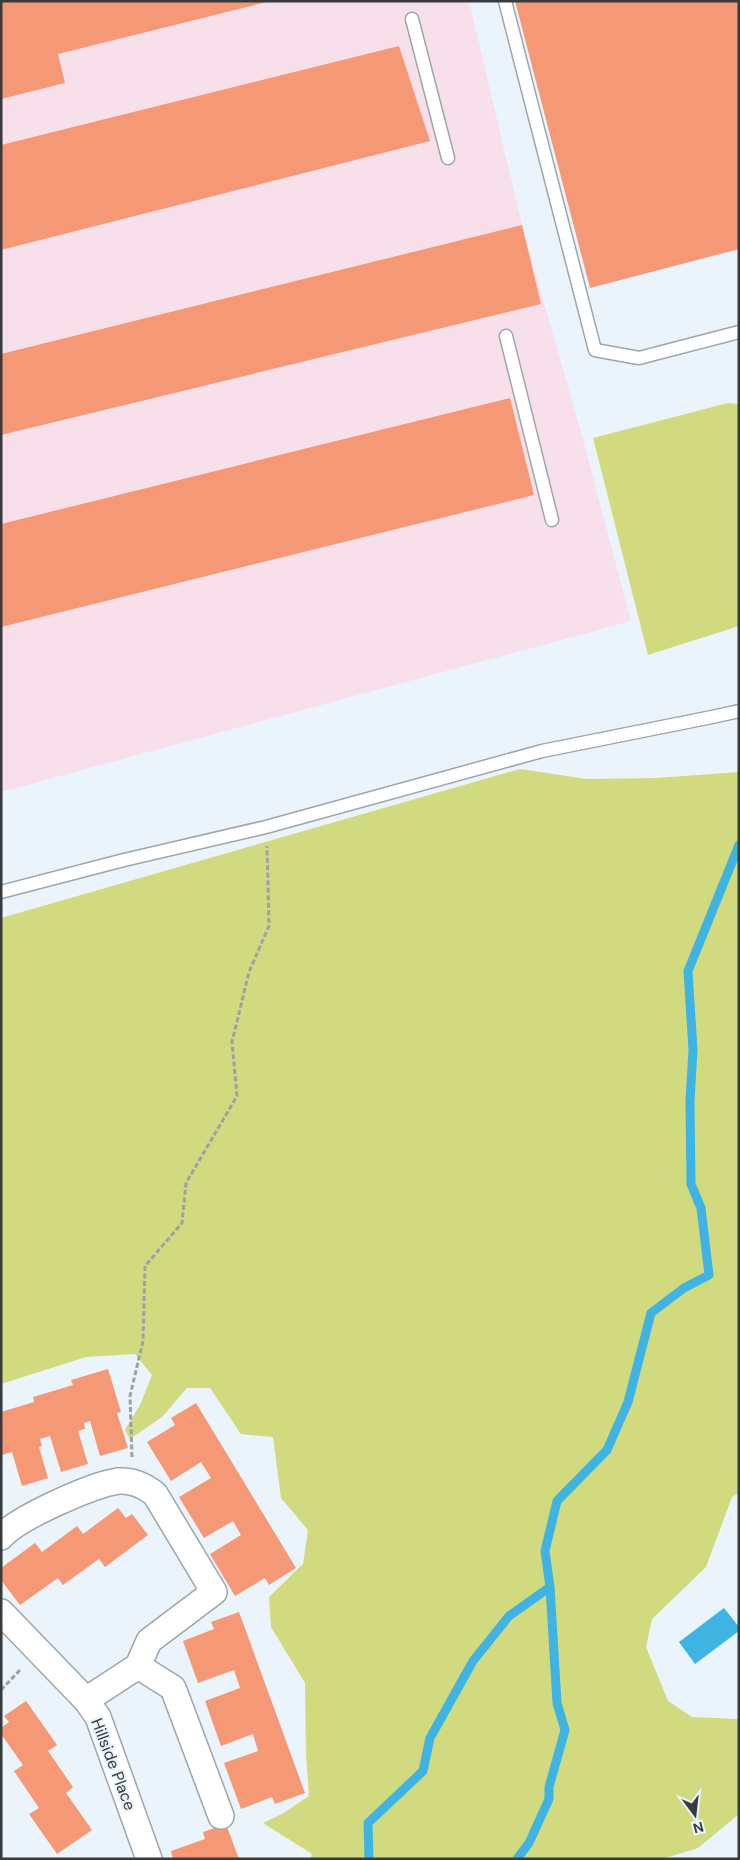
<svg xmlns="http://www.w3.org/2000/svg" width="740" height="1860" font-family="'DM Sans',sans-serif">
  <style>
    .industrial { fill: #f8e0eb }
    .green { fill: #d2da80 }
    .water { fill: #3fb4e3 }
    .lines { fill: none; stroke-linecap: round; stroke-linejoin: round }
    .stream { stroke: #3fb4e3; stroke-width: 9 }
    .building { fill: #f59876 }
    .service-casing { stroke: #9ea5ad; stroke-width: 15 }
    .minor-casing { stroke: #9ea5ad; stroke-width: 28 }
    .path { stroke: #9ca2a8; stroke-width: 3; stroke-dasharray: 5 2.5; stroke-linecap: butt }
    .service { stroke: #fff; stroke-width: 12 }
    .minor { stroke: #fff; stroke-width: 25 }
    .labels { text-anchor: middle; stroke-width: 4.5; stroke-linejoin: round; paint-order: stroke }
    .street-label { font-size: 16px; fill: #383b3e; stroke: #ebf3fb }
  </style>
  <rect width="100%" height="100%" fill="#ebf3fb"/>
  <!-- industrial -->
  <polygon class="industrial" points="1,1 469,1 522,225 581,432 631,621 1,792"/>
  <!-- green -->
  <g class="green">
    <polygon points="728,403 739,404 739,626 648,655 593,438"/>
    <polygon points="520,769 587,779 657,778 739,772 739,1493 732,1497 706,1567 652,1619 646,1647 668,1701 692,1717 739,1719 739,1814 698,1848 662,1859 310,1859 312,1854 263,1823 282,1814 309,1796 306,1754 305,1683 271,1627 269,1597 303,1564 308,1530 281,1498 273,1437 241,1434 210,1388 187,1388 162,1417 130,1439 125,1430 141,1403 152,1375 135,1354 86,1357 1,1384 1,918"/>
  </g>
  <!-- water -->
  <polygon class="water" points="724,1608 739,1627 739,1631 695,1664 679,1642"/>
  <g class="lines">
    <!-- stream -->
    <g class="stream">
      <polyline points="369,1859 368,1823 423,1771 430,1738 473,1661 509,1616 550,1587"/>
      <polyline points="517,1859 529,1843 549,1799 549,1787 565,1730 557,1703 550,1587 545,1551 557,1501 607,1450 628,1402 651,1313 684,1288 709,1275 701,1208 691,1184 690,1101 693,1050 688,971 739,845"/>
    </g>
  </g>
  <!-- building -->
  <g class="building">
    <polygon points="1,1 267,1 267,2 58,54 65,83 1,99"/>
    <polygon points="515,1 739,1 739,249 590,288"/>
    <polygon points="399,46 430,141 1,250 1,145"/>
    <polygon points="522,225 541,304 1,435 1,354"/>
    <polygon points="510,398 534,495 1,627 1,524"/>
    <polygon points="108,1369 121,1412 117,1413 128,1448 100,1456 90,1421 84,1423 85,1429 78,1431 88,1464 61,1472 50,1436 40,1439 42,1446 39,1447 48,1478 22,1486 12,1452 2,1455 1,1451 1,1412 34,1402 33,1397 73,1385 71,1380"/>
    <polygon points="196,1403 296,1568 269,1585 265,1578 235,1596 210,1554 241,1535 233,1521 204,1538 179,1497 211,1478 201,1462 171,1481 147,1442 175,1425 171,1418"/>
    <polygon points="118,1508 126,1518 132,1514 148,1535 105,1567 99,1559 63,1585 58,1578 20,1605 1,1580 1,1568 35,1543 42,1552 77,1526 83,1534"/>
    <polygon points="239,1612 305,1793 275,1804 272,1797 241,1809 224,1763 258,1751 253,1734 221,1746 205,1701 240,1688 234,1670 198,1683 183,1641 214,1629 211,1622"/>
    <polygon points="26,1701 57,1745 48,1751 73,1787 66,1793 92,1830 57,1854 29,1814 39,1808 14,1771 23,1765 1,1734 1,1728 9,1722 4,1716"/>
    <polygon points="226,1824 239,1859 173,1859 171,1851 205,1839 203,1832"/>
  </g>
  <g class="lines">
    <defs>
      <g id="service">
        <polyline points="505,1 595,350 639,358 739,332"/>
        <polyline points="412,19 448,158"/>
        <polyline points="506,336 552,520"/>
        <polyline points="1,892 124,860 266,827 542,751 712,717 739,711"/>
      </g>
      <g id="minor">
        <path d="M1,1537c16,-19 93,-53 118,-56 14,-1 26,5 36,13l59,98 -65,49 -11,25"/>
        <polyline points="1,1612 86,1700 98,1717 149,1859"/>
        <polyline points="86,1700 138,1666 173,1688 221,1816"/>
      </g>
    </defs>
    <!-- service casing -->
    <use href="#service" class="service-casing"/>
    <!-- minor casing -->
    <use href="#minor" class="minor-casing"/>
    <!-- path -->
    <g class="path">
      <polyline points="132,1457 130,1396 143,1341 145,1266 182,1223 186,1183 237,1096 232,1042 249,972 269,926 267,846"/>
      <polyline points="1,1690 20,1670"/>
    </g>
    <!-- service -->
    <use href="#service" class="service"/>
    <!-- minor -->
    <use href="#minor" class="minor"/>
  </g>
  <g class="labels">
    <!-- street labels -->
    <g class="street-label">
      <text transform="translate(114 1764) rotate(69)" y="6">Hillside Place</text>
    </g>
  </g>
  <!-- border -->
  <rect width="740" height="1860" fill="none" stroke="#383b3e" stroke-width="5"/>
  <!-- north arrow -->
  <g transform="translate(695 1815) rotate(165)" stroke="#ebf3fb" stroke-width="4" paint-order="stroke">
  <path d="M0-4L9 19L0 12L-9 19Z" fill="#383b3e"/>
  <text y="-8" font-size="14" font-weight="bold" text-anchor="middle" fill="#383b3e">N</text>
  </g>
</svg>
